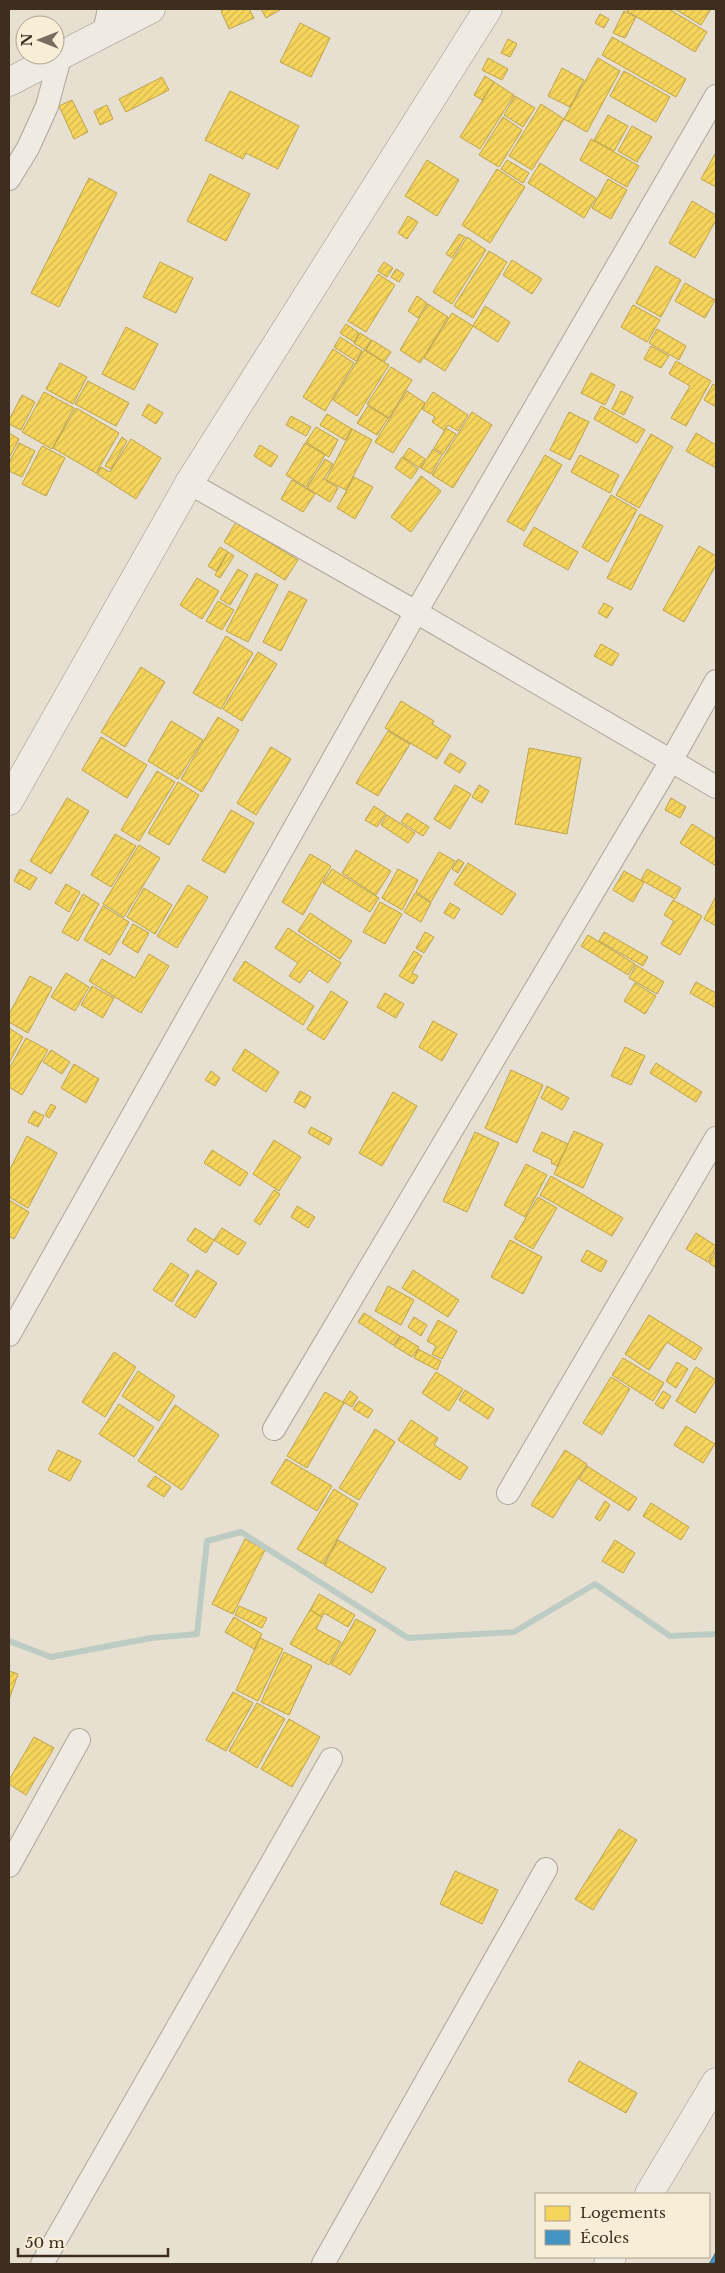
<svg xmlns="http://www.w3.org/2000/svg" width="725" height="2273" font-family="'Libre Baskerville',serif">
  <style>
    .homes { fill: url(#homes-hatch); stroke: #bea34a }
    .schools { fill: url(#schools-hatch); stroke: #417592 }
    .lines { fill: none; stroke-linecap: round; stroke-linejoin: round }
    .stream { stroke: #bcccc2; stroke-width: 6 }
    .street-casing { stroke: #ada599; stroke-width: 24 }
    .secondary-casing { stroke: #9c958a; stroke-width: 29 }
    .street { stroke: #efebe3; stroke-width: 22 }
    .secondary { stroke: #efebe3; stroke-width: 28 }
  </style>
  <defs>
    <pattern id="homes-hatch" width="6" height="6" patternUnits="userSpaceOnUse" patternTransform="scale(1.25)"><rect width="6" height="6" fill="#f6d55c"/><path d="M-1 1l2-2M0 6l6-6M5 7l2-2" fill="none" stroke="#d4b750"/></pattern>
    <pattern id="schools-hatch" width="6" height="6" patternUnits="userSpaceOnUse" patternTransform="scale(1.25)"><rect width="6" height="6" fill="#4393c3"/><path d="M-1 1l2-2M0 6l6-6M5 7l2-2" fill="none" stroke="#39789e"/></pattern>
  </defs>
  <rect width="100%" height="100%" fill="#e7e0d1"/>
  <!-- homes -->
  <g class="homes">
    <polygon points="225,9 249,9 254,18 229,29 221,11"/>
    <polygon points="261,9 279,9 280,10 266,18"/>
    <polygon points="628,9 669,9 707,32 695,52 627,11"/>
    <polygon points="675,9 711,9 701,25"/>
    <polygon points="624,11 636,17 625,38 613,33"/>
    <polygon points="600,14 609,19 604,28 595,23"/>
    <polygon points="300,23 330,38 311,77 280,62"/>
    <polygon points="612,37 686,79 676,97 602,55"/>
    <polygon points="508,39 517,44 510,57 501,53"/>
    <polygon points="488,58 508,69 502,80 482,70"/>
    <polygon points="598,58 620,71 587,132 564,119"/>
    <polygon points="562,68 584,80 570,107 548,96"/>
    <polygon points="624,71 670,97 656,122 610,96"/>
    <polygon points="485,76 494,82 482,100 474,95"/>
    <polygon points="162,77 169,90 126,112 119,99"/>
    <polygon points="494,82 514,95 480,149 460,137"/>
    <polygon points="230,91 299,126 278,169 246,153 243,159 205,140"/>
    <polygon points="515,96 535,108 523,127 504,115"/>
    <polygon points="72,100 88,132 74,139 59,106"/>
    <polygon points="541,104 564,119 532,170 509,156"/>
    <polygon points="107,105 113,119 100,125 94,111"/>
    <polygon points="608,115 628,126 614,151 594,140"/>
    <polygon points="503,117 522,130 499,167 479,155"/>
    <polygon points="632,126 652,137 637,162 618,151"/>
    <polygon points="591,139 639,166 627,187 580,160"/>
    <polygon points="716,152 716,187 701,179"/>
    <polygon points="427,160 459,180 437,216 405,196"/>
    <polygon points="507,160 529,173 523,183 501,169"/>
    <polygon points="540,163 596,198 584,218 528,183"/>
    <polygon points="497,169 525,187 490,243 462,225"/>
    <polygon points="210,174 250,194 226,241 187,221"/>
    <polygon points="89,178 117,193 59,307 31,293"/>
    <polygon points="608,179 627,190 611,219 592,208"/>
    <polygon points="692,201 716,215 716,220 695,258 669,243"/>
    <polygon points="408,216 418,222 407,239 398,233"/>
    <polygon points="459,234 465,237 452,258 446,254"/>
    <polygon points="467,237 486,250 452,304 433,292"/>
    <polygon points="489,251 507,262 473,318 454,306"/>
    <polygon points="512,260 542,279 532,294 503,275"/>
    <polygon points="160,262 193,278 176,313 143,297"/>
    <polygon points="384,262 393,268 387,277 378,271"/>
    <polygon points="656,266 681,280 661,317 636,303"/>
    <polygon points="396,269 404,274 399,282 391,277"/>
    <polygon points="378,274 395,285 366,332 348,321"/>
    <polygon points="685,283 715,300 705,318 675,301"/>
    <polygon points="417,296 427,303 418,318 408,311"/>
    <polygon points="428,304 448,317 420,363 400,350"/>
    <polygon points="633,305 660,320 647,342 621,327"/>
    <polygon points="485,306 510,322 498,342 473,326"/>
    <polygon points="452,313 473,326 445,371 424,358"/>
    <polygon points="346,324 359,333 354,342 340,333"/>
    <polygon points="126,327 158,344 134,390 102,374"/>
    <polygon points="657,329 686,346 679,360 649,343"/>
    <polygon points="360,333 371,340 365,350 354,343"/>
    <polygon points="340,337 362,351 356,361 334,347"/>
    <polygon points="372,340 391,352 384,362 366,350"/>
    <polygon points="651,346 669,356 661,368 644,359"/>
    <polygon points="333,349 354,363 325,411 303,397"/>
    <polygon points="364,350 389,365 357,416 333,400"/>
    <polygon points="676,361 711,381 686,426 671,418 690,386 669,374"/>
    <polygon points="60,363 87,377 73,404 46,389"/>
    <polygon points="391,367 412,380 389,418 367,404"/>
    <polygon points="591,373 615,385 605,405 581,393"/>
    <polygon points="88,381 129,403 116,426 75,404"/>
    <polygon points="713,384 716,386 716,407 704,400"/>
    <polygon points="407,391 425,403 393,453 375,442"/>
    <polygon points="621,391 633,397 624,415 612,409"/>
    <polygon points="44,392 74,408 52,449 22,432"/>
    <polygon points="433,392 468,415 458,431 448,425 444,430 432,422 435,417 422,409"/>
    <polygon points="22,395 35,402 21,430 9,424 9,420"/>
    <polygon points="148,404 163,413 156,424 142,415"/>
    <polygon points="368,406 388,418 377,435 357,423"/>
    <polygon points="601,406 645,430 637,443 594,419"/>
    <polygon points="76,408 119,433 96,473 53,448"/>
    <polygon points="472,412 492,425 453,488 432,475"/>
    <polygon points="569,412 589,422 570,460 550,450"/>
    <polygon points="327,414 352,429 345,440 320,425"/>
    <polygon points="291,416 311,427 306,436 286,425"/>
    <polygon points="316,427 338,440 329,457 306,442"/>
    <polygon points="446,428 456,434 443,454 434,448"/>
    <polygon points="352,429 372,440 346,490 326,480"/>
    <polygon points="9,433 19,439 9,458"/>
    <polygon points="696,433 716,445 716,468 686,451"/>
    <polygon points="651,434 673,447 639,508 616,495"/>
    <polygon points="122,437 127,441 111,469 105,466"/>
    <polygon points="131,439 161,458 136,499 97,474 101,467 110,472"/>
    <polygon points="19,443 35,451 22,477 9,471 9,463"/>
    <polygon points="305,443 325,455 306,487 286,475"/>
    <polygon points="260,445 278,456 271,467 254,456"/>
    <polygon points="42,446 65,458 46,496 22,484"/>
    <polygon points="409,448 425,459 420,468 403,457"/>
    <polygon points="433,449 442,455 431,474 421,468"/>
    <polygon points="545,455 562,465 524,531 507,521"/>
    <polygon points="580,455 619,475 610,493 571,472"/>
    <polygon points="402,457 418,469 411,479 395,468"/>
    <polygon points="325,459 333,464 324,479 338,488 330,502 307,488"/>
    <polygon points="421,476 441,491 411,532 391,517"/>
    <polygon points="354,477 373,487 355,519 337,508"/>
    <polygon points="292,480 315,494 303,512 281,499"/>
    <polygon points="611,495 637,510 608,562 582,547"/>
    <polygon points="640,514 663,526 631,590 607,578"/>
    <polygon points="236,522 298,560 285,580 224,542"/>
    <polygon points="534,527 578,552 568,570 523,545"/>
    <polygon points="699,546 716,556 716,565 684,622 663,610"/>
    <polygon points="220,547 228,552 216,571 208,566"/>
    <polygon points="228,552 234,556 220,578 215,575"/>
    <polygon points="238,569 248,575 230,605 220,599"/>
    <polygon points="256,573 278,585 248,642 226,631"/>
    <polygon points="197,578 219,591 202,619 180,605"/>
    <polygon points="289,591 307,600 281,651 263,642"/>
    <polygon points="218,601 234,610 222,630 206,621"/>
    <polygon points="604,603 613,608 607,618 598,613"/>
    <polygon points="226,636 253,653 221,709 193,693"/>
    <polygon points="601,644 619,654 612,666 594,656"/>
    <polygon points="258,652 277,664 242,721 223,709"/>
    <polygon points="141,667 165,682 125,747 101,732"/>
    <polygon points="401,701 434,721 432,724 451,736 437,759 385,728"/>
    <polygon points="218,717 239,730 202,792 181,779"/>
    <polygon points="171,721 203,740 178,779 148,761"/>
    <polygon points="388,731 410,744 378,796 356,783"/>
    <polygon points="101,737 147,765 127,798 82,770"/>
    <polygon points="271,747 291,759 256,815 237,803"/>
    <polygon points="529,748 581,758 567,834 515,824"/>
    <polygon points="450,753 466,763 460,773 444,763"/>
    <polygon points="157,771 175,782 139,841 121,830"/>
    <polygon points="178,782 199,795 169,845 148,833"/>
    <polygon points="455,785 471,794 450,829 434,819"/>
    <polygon points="479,785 489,791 482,803 472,797"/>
    <polygon points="67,798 89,811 51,874 30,861"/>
    <polygon points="671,798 686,807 680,818 665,810"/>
    <polygon points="374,806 386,814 377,827 365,820"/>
    <polygon points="231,810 254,823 225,873 202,860"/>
    <polygon points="407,813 429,827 423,836 401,822"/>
    <polygon points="387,815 415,833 408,843 381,825"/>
    <polygon points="692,824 716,839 716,866 680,843"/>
    <polygon points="115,834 136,846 111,887 91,875"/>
    <polygon points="139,845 160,858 124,917 103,904"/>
    <polygon points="356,850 391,871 376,895 342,873"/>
    <polygon points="439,852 455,861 431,902 416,892"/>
    <polygon points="310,854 331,866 303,915 282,902"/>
    <polygon points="458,859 464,863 458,873 452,869"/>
    <polygon points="468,863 516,894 502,915 454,884"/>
    <polygon points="20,869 37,878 30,890 14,881"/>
    <polygon points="332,869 379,898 370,912 323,883"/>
    <polygon points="398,869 418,880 402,910 382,898"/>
    <polygon points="647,869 681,888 675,899 641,880"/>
    <polygon points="624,871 644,882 633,902 613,890"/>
    <polygon points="66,884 80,892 69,912 55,903"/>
    <polygon points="188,885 208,897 177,948 157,936"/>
    <polygon points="144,888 172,905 155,934 127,917"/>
    <polygon points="415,893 431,903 421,922 404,912"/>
    <polygon points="83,894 99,904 78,941 62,932"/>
    <polygon points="716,896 716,926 704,919"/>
    <polygon points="673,900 702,916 680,955 661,944 674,921 664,915"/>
    <polygon points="380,902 402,914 385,944 363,932"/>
    <polygon points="450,903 460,909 454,919 444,913"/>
    <polygon points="103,906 129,922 110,955 84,940"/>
    <polygon points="310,913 352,941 340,959 298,931"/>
    <polygon points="133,924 149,933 138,953 122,943"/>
    <polygon points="288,928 341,963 328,983 309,970 300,983 289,976 298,963 275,948"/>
    <polygon points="425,932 434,937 424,953 416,948"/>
    <polygon points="604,932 648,957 643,966 599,941"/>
    <polygon points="588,935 635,964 628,975 581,946"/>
    <polygon points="414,951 422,956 412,973 418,976 413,984 399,976"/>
    <polygon points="149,954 169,966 141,1013 89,981 102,959 135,978"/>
    <polygon points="245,961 314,1006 303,1025 233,980"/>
    <polygon points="636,965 664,982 657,994 629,978"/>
    <polygon points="66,973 89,987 75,1011 51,997"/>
    <polygon points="30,976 52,988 28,1033 9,1022 9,1014"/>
    <polygon points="696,982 716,993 716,1008 690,993"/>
    <polygon points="635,983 656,996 645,1014 624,1001"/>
    <polygon points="92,986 114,998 103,1018 81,1005"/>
    <polygon points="331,991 348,1002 324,1040 307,1029"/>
    <polygon points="385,993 404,1004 396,1018 377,1007"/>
    <polygon points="433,1021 457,1034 442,1061 419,1047"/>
    <polygon points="9,1028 23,1037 9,1063"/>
    <polygon points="26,1038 48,1050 22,1095 9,1087 9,1069"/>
    <polygon points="625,1047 645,1056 631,1085 611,1076"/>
    <polygon points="245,1049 279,1072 266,1092 232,1070"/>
    <polygon points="51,1050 70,1062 62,1074 43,1062"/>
    <polygon points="656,1063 702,1092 696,1102 650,1073"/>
    <polygon points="74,1064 99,1079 86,1103 61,1088"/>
    <polygon points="511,1070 543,1085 517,1143 485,1128"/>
    <polygon points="211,1071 220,1078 215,1086 205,1080"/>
    <polygon points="547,1086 569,1098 562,1110 541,1098"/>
    <polygon points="300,1091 311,1097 305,1108 294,1102"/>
    <polygon points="393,1092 417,1106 382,1166 359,1153"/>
    <polygon points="51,1104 56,1107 49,1118 45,1115"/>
    <polygon points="34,1111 44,1116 38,1127 28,1122"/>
    <polygon points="311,1127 332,1138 329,1145 308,1133"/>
    <polygon points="574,1131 603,1144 583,1188 554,1174"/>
    <polygon points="475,1132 499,1143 467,1212 443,1201"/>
    <polygon points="542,1132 568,1144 557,1166 551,1163 552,1160 533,1151"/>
    <polygon points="27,1136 57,1153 28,1208 9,1197 9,1171"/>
    <polygon points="274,1140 301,1157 279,1191 253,1174"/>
    <polygon points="212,1150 248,1173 240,1186 204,1163"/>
    <polygon points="526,1164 547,1175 525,1217 504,1205"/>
    <polygon points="551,1176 623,1218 612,1236 540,1195"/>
    <polygon points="274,1190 280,1194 260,1225 254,1221"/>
    <polygon points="538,1197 557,1208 533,1249 514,1238"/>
    <polygon points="9,1200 29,1212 14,1239 9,1236"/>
    <polygon points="297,1206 315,1217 308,1228 291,1217"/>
    <polygon points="195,1228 214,1240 206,1253 187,1240"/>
    <polygon points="222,1228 246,1243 238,1255 214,1240"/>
    <polygon points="696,1233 716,1246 708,1262 686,1249"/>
    <polygon points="510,1240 542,1257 523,1294 491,1277"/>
    <polygon points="587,1250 607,1261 601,1272 581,1261"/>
    <polygon points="716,1250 716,1268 709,1263"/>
    <polygon points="171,1263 189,1275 172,1302 153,1290"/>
    <polygon points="197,1270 217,1283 195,1318 175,1305"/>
    <polygon points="413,1270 459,1300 448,1317 402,1288"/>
    <polygon points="388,1286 414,1300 401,1325 375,1311"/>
    <polygon points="364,1313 400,1336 393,1345 358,1322"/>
    <polygon points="649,1315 702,1348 695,1360 667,1342 649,1370 625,1354"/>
    <polygon points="414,1317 427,1325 421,1336 408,1327"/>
    <polygon points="438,1320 457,1331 442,1359 432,1354 436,1346 427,1341"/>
    <polygon points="401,1336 419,1347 412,1357 394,1346"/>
    <polygon points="418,1349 441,1361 437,1370 414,1358"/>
    <polygon points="114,1352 136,1367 105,1417 82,1402"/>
    <polygon points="623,1358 664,1383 653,1401 612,1375"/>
    <polygon points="677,1362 688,1369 676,1388 666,1381"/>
    <polygon points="696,1367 716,1380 695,1413 676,1401"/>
    <polygon points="138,1371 175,1396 159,1421 122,1396"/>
    <polygon points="436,1372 463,1389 449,1411 422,1393"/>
    <polygon points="611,1377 630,1389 602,1435 583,1423"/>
    <polygon points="465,1390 494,1409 488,1419 459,1400"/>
    <polygon points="350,1391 358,1397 352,1407 343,1402"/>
    <polygon points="663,1391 671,1396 663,1409 655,1404"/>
    <polygon points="325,1392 344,1403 307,1468 287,1456"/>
    <polygon points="359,1401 373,1410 368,1418 353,1409"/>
    <polygon points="119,1404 154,1427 134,1457 99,1434"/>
    <polygon points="175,1405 219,1435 182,1490 138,1461"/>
    <polygon points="411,1420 438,1438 434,1445 468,1467 460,1480 398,1440"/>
    <polygon points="686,1426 715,1444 703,1463 674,1445"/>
    <polygon points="375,1429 395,1442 359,1500 339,1488"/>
    <polygon points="58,1450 81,1461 70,1481 48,1470"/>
    <polygon points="565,1450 587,1464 553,1518 531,1505"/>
    <polygon points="286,1459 332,1486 317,1511 271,1483"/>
    <polygon points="587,1466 637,1498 629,1511 579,1479"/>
    <polygon points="155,1476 171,1487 164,1497 147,1486"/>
    <polygon points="334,1489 358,1504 323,1564 297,1549"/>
    <polygon points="605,1501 610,1505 600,1521 595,1518"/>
    <polygon points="651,1503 689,1527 681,1540 643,1516"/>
    <polygon points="245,1539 265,1550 233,1614 212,1604"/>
    <polygon points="338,1540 386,1568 372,1593 324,1565"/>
    <polygon points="615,1540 635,1553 623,1573 602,1561"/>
    <polygon points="319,1594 355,1615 348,1627 324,1613 322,1617 310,1610"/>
    <polygon points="239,1606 267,1618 262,1628 235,1615"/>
    <polygon points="310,1610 322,1617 316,1629 341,1642 329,1665 290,1644"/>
    <polygon points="234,1617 262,1634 254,1649 225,1632"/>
    <polygon points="356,1619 376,1630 350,1675 331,1664"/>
    <polygon points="260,1638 283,1649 258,1701 236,1690"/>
    <polygon points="284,1652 312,1666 289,1715 261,1702"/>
    <polygon points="9,1671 18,1674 9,1700"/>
    <polygon points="233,1692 253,1703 226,1751 206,1740"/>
    <polygon points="257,1703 285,1719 257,1768 229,1751"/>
    <polygon points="289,1719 320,1737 292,1787 261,1769"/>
    <polygon points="34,1737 54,1748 26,1795 9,1784 9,1780"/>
    <polygon points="619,1829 637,1840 593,1910 575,1899"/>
    <polygon points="455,1871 498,1890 482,1924 440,1904"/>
    <polygon points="579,2061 637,2093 626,2113 568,2081"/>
  </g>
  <!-- schools -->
  <polygon class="schools" points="716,2252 716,2264 709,2264"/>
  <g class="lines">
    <!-- stream -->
    <polyline class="stream" points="9,1641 51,1657 151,1638 197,1634 207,1541 241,1532 408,1638 514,1632 595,1584 670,1636 716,1634"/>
    <defs>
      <g id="street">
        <polyline points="104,32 109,9"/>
        <polyline points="9,179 28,148 47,106 61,54"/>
        <polyline points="189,483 416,612 716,787"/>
        <polyline points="9,1335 416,612 716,96"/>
        <polyline points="274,1429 671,761 716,681"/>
        <polyline points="508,1493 716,1138"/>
        <polyline points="9,1866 79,1740"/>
        <polyline points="42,2264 331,1759"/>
        <polyline points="323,2264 546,1869"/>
      </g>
      <g id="secondary">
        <polyline points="9,82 151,9"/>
        <polyline points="9,801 189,483 488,9"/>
        <polyline points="649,2194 716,2082"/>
        <polyline points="608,2264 612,2257"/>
      </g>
    </defs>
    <!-- street casing -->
    <use href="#street" class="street-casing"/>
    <!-- secondary casing -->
    <use href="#secondary" class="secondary-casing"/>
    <!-- street -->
    <use href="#street" class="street"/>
    <!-- secondary -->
    <use href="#secondary" class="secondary"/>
  </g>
  <!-- border -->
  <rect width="725" height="2273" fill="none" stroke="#3d2e20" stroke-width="20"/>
  <!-- legend -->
  <rect x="535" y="2193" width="175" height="65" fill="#f7eed8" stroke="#ada18e"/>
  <rect x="545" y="2206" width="25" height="15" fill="#f6d55c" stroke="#ada18e"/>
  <text x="580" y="2218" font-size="15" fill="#3d2e20">Logements</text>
  <rect x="545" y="2230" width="25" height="15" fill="#4393c3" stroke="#ada18e"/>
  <text x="580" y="2243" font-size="15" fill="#3d2e20">Écoles</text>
  <!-- north arrow -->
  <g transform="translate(40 40) rotate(270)"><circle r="24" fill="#f7eed8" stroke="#ada18e"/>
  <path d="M0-4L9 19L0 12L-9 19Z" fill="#786c5e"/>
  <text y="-8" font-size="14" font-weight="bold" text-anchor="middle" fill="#3d2e20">N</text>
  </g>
  <!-- scale -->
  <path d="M18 2248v8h150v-8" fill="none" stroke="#3d2e20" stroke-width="2.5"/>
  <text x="25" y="2248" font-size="15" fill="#3d2e20" stroke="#f7eed8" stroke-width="4" paint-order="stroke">50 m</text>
</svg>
